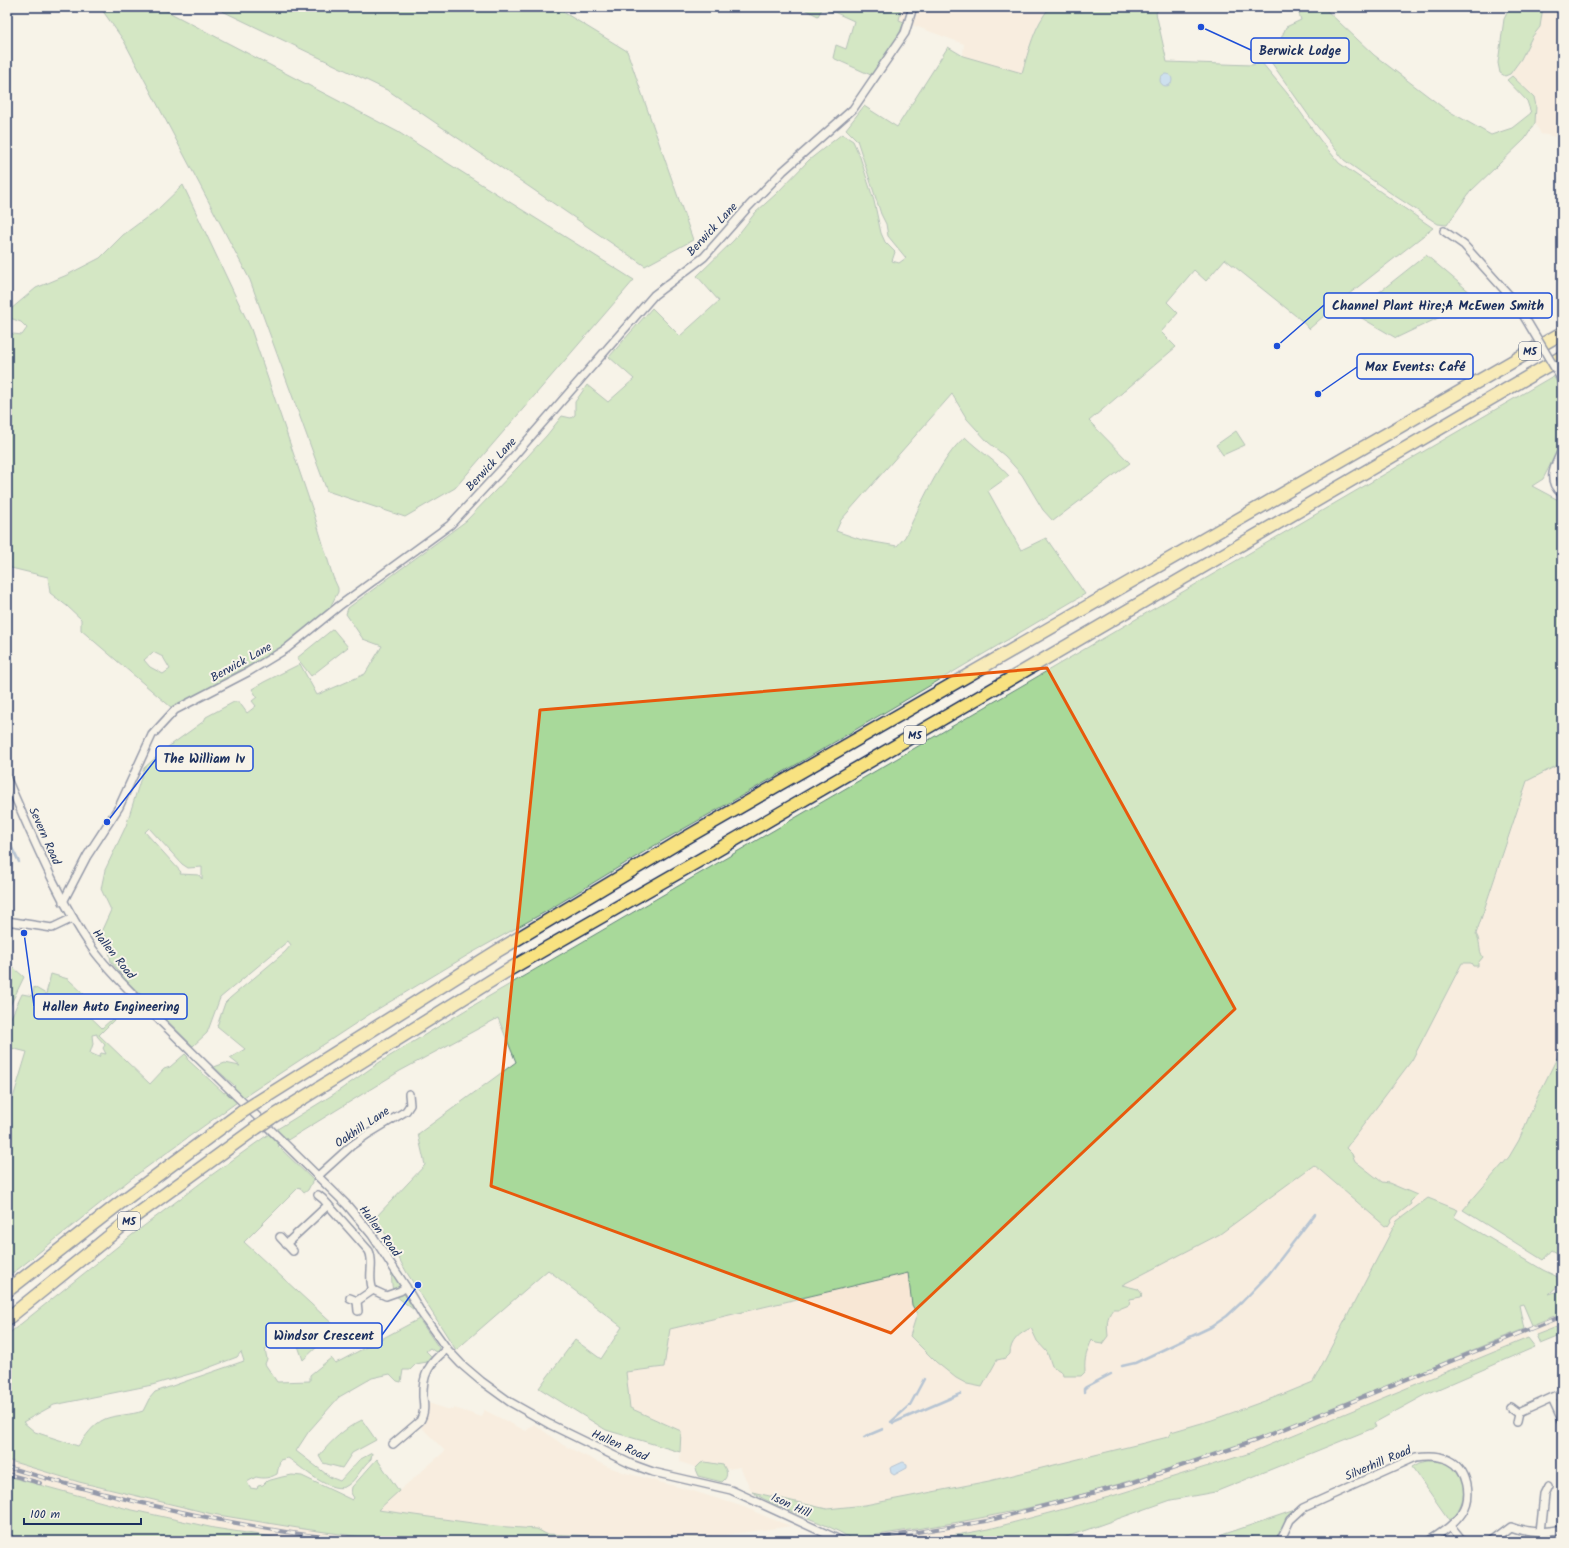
<svg xmlns="http://www.w3.org/2000/svg" width="1569" height="1548" font-family="Kalam,sans-serif">
  <style>
    .built { fill: #f8e7d5 }
    .green { fill: #a8d99a; stroke: #62847c; fill-rule: evenodd }
    .water { fill: #9acaf6; stroke: #678cb9 }
    .lines { fill: none; stroke-linecap: round; stroke-linejoin: round }
    .stream { stroke: #678cb9; stroke-width: 2.5 }
    .minor-casing { stroke: #1b2f5e; stroke-width: 10 }
    .motorway-casing { stroke: #1b2f5e; stroke-width: 15 }
    .minor { stroke: #f7f3e8; stroke-width: 7 }
    .motorway { stroke: #f8e281; stroke-width: 12 }
    .rail-casing { stroke: #1b2f5e; stroke-width: 4 }
    .rail { stroke: #f7f3e8; stroke-width: 2.5; stroke-dasharray: 8; stroke-linecap: butt }
    .minor-bridge-casing { stroke: #1b2f5e; stroke-width: 10; stroke-linecap: butt }
    .motorway-bridge-casing { stroke: #1b2f5e; stroke-width: 15; stroke-linecap: butt }
    .minor-bridge { stroke: #f7f3e8; stroke-width: 7 }
    .motorway-bridge { stroke: #f8e281; stroke-width: 12 }
    .marked { fill: none; stroke: #e8590c; stroke-width: 3; stroke-linejoin: round }
    .labels { text-anchor: middle; stroke-width: 4; stroke-linejoin: round; paint-order: stroke }
    .shield { fill: #f7f3e8; stroke: #5d6a87; stroke-width: 1 }
    .shield-label { font-size: 11px; font-weight: bold; fill: #1b2f5e }
    .street-label { font-size: 12px; fill: #1b2f5e; stroke: #f7f3e8 }
    .leader { fill: none; stroke: #1d4ed8; stroke-width: 1.5 }
    .callout-dot { fill: #1d4ed8; stroke: #f7f3e8; stroke-width: 1.5 }
    .callout { fill: #f7f3e8; stroke: #1d4ed8; stroke-width: 1.5 }
    .callout-label { font-size: 13px; text-anchor: middle; font-weight: bold; fill: #1b2f5e }
  </style>
  <rect width="100%" height="100%" fill="#f7f3e8"/>
  <filter id="ink" filterUnits="userSpaceOnUse"><feTurbulence type="fractalNoise" baseFrequency=".025" numOctaves="2"/><feDisplacementMap in="SourceGraphic" scale="8" xChannelSelector="R" yChannelSelector="G"/><feConvolveMatrix kernelMatrix="1 2 1 2 8 2 1 2 1" color-interpolation-filters="sRGB"/></filter>
  <g filter="url(#ink)">
    <!-- built -->
    <g class="built">
      <polygon points="892,7 1050,7 1041,19 1037,27 1022,74 963,56 964,44 899,20 901,11"/>
      <polygon points="1543,7 1562,7 1562,138 1541,134 1535,123 1536,106 1534,97 1510,74 1521,59 1532,37 1540,27"/>
      <polygon points="1562,763 1562,1048 1537,1098 1519,1140 1509,1157 1463,1210 1458,1210 1428,1198 1392,1230 1313,1382 1284,1394 1212,1420 1171,1432 1168,1437 1120,1450 989,1481 865,1505 826,1509 752,1492 740,1467 710,1472 680,1462 681,1431 629,1408 626,1372 664,1367 669,1329 908,1273 912,1305 917,1314 997,1360 1006,1358 1010,1347 1021,1332 1070,1312 1220,1234 1314,1165 1340,1187 1352,1154 1346,1148 1412,1060 1473,942 1527,781"/>
      <polygon points="1562,1313 1562,1325 1536,1335 1532,1325"/>
      <polygon points="1524,1329 1528,1338 1247,1454 1109,1497 989,1529 924,1541 833,1541 998,1514 1109,1486 1261,1437"/>
      <polygon points="428,1403 447,1409 453,1410 454,1408 482,1417 484,1410 526,1431 534,1424 563,1445 606,1466 626,1473 693,1491 744,1507 769,1518 791,1526 697,1539 657,1538 652,1535 642,1538 546,1534 537,1529 494,1526 377,1510 445,1451 419,1425 426,1419 428,1413"/>
      <polygon points="7,1460 79,1482 212,1514 304,1529 391,1541 299,1541 214,1528 128,1509 7,1476"/>
    </g>
    <!-- green -->
    <g class="green">
      <polygon points="100,7 159,7 398,132 634,280 455,488 405,517 327,491 250,280 124,41"/>
      <polygon points="214,7 555,7 627,51 693,240 645,266 389,91"/>
      <polygon points="800,7 892,7 901,11 899,20 904,22 897,39 873,76 833,58 836,45 846,49 854,21 834,12 822,9 818,16"/>
      <path d="M1050,7h110l-4,6 11,49 84,3 11,-2 25,30 33,47 19,23 94,65 -84,66 -40,35 -8,-9 -76,-61 -19,22 -12,-11 -27,32 11,11 -17,19 15,15 -87,74 41,42 -77,58 -10,-11 -21,-35 -17,-19 -17,-14 -21,-23 -15,-25 -111,126 -5,11 26,9 35,6 8,-9c14,-29 36,-80 60,-100 14,14 31,24 44,39l-21,15 33,59 25,-12 39,56 -286,169 -142,81 -112,68 -77,43 -95,57 -126,83 -71,51 -44,32 -125,100v-182l6,2 14,-46 -20,-5v-21l15,-32 11,2 1,-9 12,7 5,-20 17,5 16,15 -8,9 26,25 19,-17 1,1 -23,23 51,49 14,-15 6,-2 15,-13 3,3 -1,2 37,34 11,-7 -21,-19 11,-4 15,3 -10,-8 15,-9 -28,-23 8,-23 5,-5 55,-46 6,-7 -3,-4 -68,57 -13,35 -14,13 -67,-66 -15,-18 -3,-19 -7,-11 10,-22 -10,-21 4,-19 21,-44 18,-58 24,-21 36,-26 2,-4 28,-15h5l8,11 9,-7 -4,-5 5,-4 -5,-8 12,-7 36,-18 17,31 48,-21 17,-28 -19,-7 -17,-25 2,-6 118,-87 52,-54 29,-32 15,-19 9,2 4,-3v-13l12,-17 21,17 26,-23 -25,-22 43,-49 28,28 39,-35 -22,-25 37,-36 21,-27 21,-19 33,-34 33,-26 11,7 7,16 14,44 7,32 4,9 10,10 -3,9 7,2 7,-5 -18,-22 -2,-12 -5,-10 -24,-74 -11,-11 18,-23 33,21 51,-80 15,9 59,17c7,-23 12,-47 28,-66zM149,828l33,36 6,4 14,-1v12l-3,-4 -19,-1 1,-2 -36,-40zM97,1034v2l8,9 -2,3 3,6 -5,-1 -2,4 -9,-4 3,-9 -1,-9z"/>
      <polygon points="1297,7 1323,7 1374,55 1445,109 1491,135 1512,128 1531,113 1527,101 1507,80 1512,76 1534,97 1536,106 1535,123 1525,139 1470,192 1447,225 1438,224 1392,194 1344,160 1309,116 1271,62 1286,27 1301,20"/>
      <polygon points="1510,7 1543,7 1540,27 1532,37 1521,59 1510,74 1505,76 1500,73 1498,63 1504,19"/>
      <path d="M183,185l68,144 63,185 19,63 5,11v4l-9,17 -48,39 -109,60 -91,-78v-11l-14,-13 -17,-13 -2,-16 -41,-10v-237l6,4 9,1 5,-7 -6,-6 -14,-5 4,-8 25,-21 31,-13 33,-17 23,-23 35,-26zM153,652l10,5 7,12 -7,5 -13,-7 -6,-7z"/>
      <polygon points="1426,255 1478,299 1396,338 1353,313"/>
      <path d="M1553,376l9,14v52l-19,37 -11,7 30,16v261l-35,18 -51,153c5,7 2,16 7,23l-5,6v3h-5l-2,-3h-9l-50,97 -66,88 6,6 3,7 27,21 7,1 28,12 -7,7 1,2 -18,14 -5,8 -1,-1 -2,1 -71,-61 -94,69 -98,51 16,4 4,5 -1,3 -11,2 -1,6 -10,4h-6c-7,9 -6,16 -5,27l-6,8 -6,-1 -4,-4c-5,14 -8,17 -7,33l-4,4h-18l-1,-4 -10,-6 -5,-14 -10,-11 -6,-13c-11,5 -21,13 -21,26l-4,4 -9,2 -15,27 -15,-3 -11,-6 -20,-16 -26,-26 7,-22 -5,-9 -4,-32 -238,56 -6,38 -38,5 4,36 51,23 -1,21 -74,-22 -67,-42 36,-48 26,19 21,-32 -74,-57 -92,80 -49,-77 -31,-56 49,-52 -7,-31 98,-72 -18,-44 -98,53 -122,75 35,34 -5,10 -4,3 -5,-6 -55,55 93,86 -34,32 -7,-20c-13,-1 -20,2 -31,9l2,10 -2,5 12,18 33,-1v-6l21,-17 4,5 5,-2 79,-42 20,29 -2,4 -3,-1 -4,-3 -4,3 5,5 -4,6 -11,2 -6,6h-7l-2,12 -4,-1 -7,-7 -18,4 -33,19 -30,34 -13,20 34,26 10,4 19,-21 13,-7 -1,6c-9,7 -14,20 -23,26 -15,12 -48,-19 -60,-27l-8,2 -3,14c-7,4 -13,5 -21,3l-9,5 3,6 7,1 1,-3 5,-1 4,-4 15,-4 10,-2 10,1 50,24 2,-2 -3,-5 1,-6 25,-28 22,32 -21,19 116,16 43,3 9,5 96,4c9,-4 10,0 19,0 17,0 34,1 51,-1l-1,4h-321l-86,-12 -92,-15 -133,-32 -72,-22v-125l125,-100 74,-56 60,-43 68,-42 46,-32 89,-54zM241,1352l3,9 -89,31 -6,7 -6,12c-11,4 -29,4 -38,8 -12,5 -19,17 -27,27l-43,-14 -12,-10 31,-17 98,-20 48,-14 37,-14z"/>
      <polygon points="1236,431 1245,445 1223,455 1216,445"/>
      <polygon points="333,629 348,647 311,676 297,658"/>
      <polygon points="7,962 24,977 7,1012"/>
      <polygon points="1562,1048 1562,1256 1552,1250 1543,1260 1463,1210 1509,1157 1519,1140 1537,1098"/>
      <path d="M1428,1198l30,12 -4,7 89,53 19,9v3l-13,12 13,-4v23l-30,12 -9,-21 -4,1 5,24c-88,35 -174,75 -263,108 -84,31 -177,60 -266,78 -47,10 -95,16 -143,24 -32,-20 -69,-27 -100,-47l75,17 38,-4 124,-24 179,-44 3,-5 41,-12 72,-26 29,-12 79,-152 5,-9z"/>
      <path d="M391,1265l13,20 -11,6c-2,-8 -1,-17 -2,-26z"/>
      <polygon points="403,1292 414,1310 396,1296"/>
      <polygon points="1562,1325 1562,1335 1540,1344 1536,1335"/>
      <polygon points="1528,1338 1535,1347 1429,1393 1374,1423 1376,1427 1215,1492 1171,1500 1055,1541 924,1541 989,1529 1109,1497 1247,1454"/>
      <path d="M362,1420l14,20 -24,13 -10,15 -19,-5 -4,-7c12,-15 26,-28 43,-36z"/>
      <path d="M1427,1461c8,0 17,0 24,5 19,14 15,41 -2,54l-37,-53 7,-4z"/>
      <path d="M705,1462l18,3c5,7 5,12 -1,17l-24,-6 -3,-7 6,-6z"/>
      <polygon points="7,1476 128,1509 214,1528 299,1541 7,1541"/>
      <polygon points="1295,1510 1287,1520 1275,1540 1251,1537 1216,1537"/>
    </g>
    <!-- water -->
    <g class="water">
      <circle cx="1166" cy="80" r="6"/>
      <polygon points="903,1462 907,1464 907,1468 894,1475 891,1473 890,1468"/>
    </g>
    <g class="lines">
      <!-- stream -->
      <g class="stream">
        <polyline points="7,838 19,862"/>
        <polyline points="1122,1366 1135,1363 1211,1327 1227,1316 1242,1302 1268,1275 1315,1214"/>
        <polyline points="1084,1392 1084,1389 1086,1387 1111,1374"/>
        <polyline points="891,1422 910,1405 924,1379"/>
        <polyline points="893,1423 960,1394"/>
        <polyline points="864,1437 883,1429"/>
      </g>
      <defs>
        <g id="minor">
          <polyline points="1444,231 1464,245 1509,295 1522,313"/>
          <path d="M1562,450c-7,16 -17,30 0,44"/>
          <path d="M7,779c26,58 49,117 85,169 15,21 33,38 51,56l204,201 25,30 34,52 16,27 25,35 14,15 20,17 29,21 39,22 82,40 22,8 78,18 111,51"/>
          <polyline points="63,902 87,856 119,807 152,735 175,710 248,672 286,649 339,606 450,525 513,457 654,295 704,257 749,206 783,171 853,109 905,33 913,7"/>
          <polyline points="7,921 52,928 73,918"/>
          <polyline points="318,1176 351,1146 368,1134 406,1111 410,1105 409,1094"/>
          <path d="M318,1195l5,4 46,52c6,12 -2,26 4,39l13,6 14,-5 6,-4"/>
          <polyline points="280,1237 293,1251"/>
          <polyline points="286,1244 328,1205"/>
          <polyline points="350,1298 357,1301 358,1311"/>
          <polyline points="357,1301 373,1290"/>
          <polyline points="1552,1398 1562,1420"/>
          <polyline points="1510,1407 1518,1413 1516,1422"/>
          <polyline points="1518,1413 1562,1393"/>
          <path d="M393,1444l27,-23c5,-8 4,-16 3,-24 -1,-23 7,-35 24,-48"/>
          <polyline points="1451,1526 1463,1541"/>
          <polyline points="1540,1532 1544,1495 1548,1487"/>
          <polyline points="1215,1541 1226,1540 1251,1541"/>
          <path d="M1280,1541l10,-21 13,-12 113,-51c12,-2 22,-2 33,3 19,9 24,37 13,53 -8,12 -21,20 -33,28"/>
          <path d="M1490,1541l20,-15c18,7 33,7 52,3"/>
        </g>
        <g id="motorway">
          <polyline points="256,1103 499,950 684,839 1562,333"/>
          <polyline points="271,1118 510,969 707,856 1562,357"/>
          <polyline points="7,1291 116,1206 242,1112"/>
          <polyline points="7,1319 127,1222 256,1128"/>
        </g>
      </defs>
      <!-- minor casing -->
      <use href="#minor" class="minor-casing"/>
      <!-- motorway casing -->
      <use href="#motorway" class="motorway-casing"/>
      <!-- minor -->
      <use href="#minor" class="minor"/>
      <!-- motorway -->
      <use href="#motorway" class="motorway"/>
      <defs>
        <g id="rail">
          <path d="M7,1467c90,27 180,48 273,64 25,4 52,7 78,10"/>
          <polyline points="7,1474 40,1483"/>
          <polyline points="860,1541 987,1521 1131,1483 1257,1440 1562,1316"/>
        </g>
      </defs>
      <!-- rail casing -->
      <use href="#rail" class="rail-casing"/>
      <!-- rail -->
      <use href="#rail" class="rail"/>
      <defs>
        <polyline id="minor-bridge" points="1522,313 1562,380"/>
        <g id="motorway-bridge">
          <polyline points="242,1112 256,1103"/>
          <polyline points="256,1128 271,1118"/>
        </g>
      </defs>
      <!-- minor-bridge casing -->
      <use href="#minor-bridge" class="minor-bridge-casing"/>
      <!-- motorway-bridge casing -->
      <use href="#motorway-bridge" class="motorway-bridge-casing"/>
      <!-- minor-bridge -->
      <use href="#minor-bridge" class="minor-bridge"/>
      <!-- motorway-bridge -->
      <use href="#motorway-bridge" class="motorway-bridge"/>
    </g>
  </g>
  <!-- marked area -->
  <path d="M0 0H1569V1548H0ZM1047,668l188,341 -344,324 -400,-147 49,-476z" fill="#f7f3e8" fill-opacity=".55" fill-rule="evenodd"/>
  <path class="marked" d="M1047,668l188,341 -344,324 -400,-147 49,-476z"/>
  <g class="labels">
    <!-- shield labels -->
    <g class="shield">
      <rect x="1519" y="342" width="22" height="18" rx="3"/>
      <rect x="904" y="726" width="22" height="18" rx="3"/>
      <rect x="118" y="1212" width="22" height="18" rx="3"/>
    </g>
    <g class="shield-label">
      <text x="1530" y="355">M5</text>
      <text x="915" y="739">M5</text>
      <text x="129" y="1225">M5</text>
    </g>
    <!-- street labels -->
    <g class="street-label">
      <text transform="translate(712 229) rotate(-47)" y="4">Berwick Lane</text>
      <text transform="translate(491 464) rotate(-47)" y="4">Berwick Lane</text>
      <text transform="translate(241 662) rotate(-29)" y="4">Berwick Lane</text>
      <text transform="translate(45 836) rotate(66)" y="4">Severn Road</text>
      <text transform="translate(114 954) rotate(51)" y="4">Hallen Road</text>
      <text transform="translate(362 1127) rotate(-34)" y="4">Oakhill Lane</text>
      <text transform="translate(380 1231) rotate(53)" y="4">Hallen Road</text>
      <text transform="translate(620 1445) rotate(24)" y="4">Hallen Road</text>
      <text transform="translate(1378 1463) rotate(-23)" y="4">Silverhill Road</text>
      <text transform="translate(791 1505) rotate(25)" y="4">Ison Hill</text>
    </g>
  </g>
  <!-- callouts -->
  <path class="leader" d="M1201 27L1251 50M1277 346L1324 305M1318 394L1357 367M107 822L156 759M24 933L34 1006M418 1285L382 1335"/>
  <g class="callout-dot">
    <circle cx="1201" cy="27" r="4"/>
    <circle cx="1277" cy="346" r="4"/>
    <circle cx="1318" cy="394" r="4"/>
    <circle cx="107" cy="822" r="4"/>
    <circle cx="24" cy="933" r="4"/>
    <circle cx="418" cy="1285" r="4"/>
  </g>
  <g class="callout">
    <rect x="1251" y="38" width="98" height="25" rx="4"/>
    <rect x="1324" y="293" width="228" height="25" rx="4"/>
    <rect x="1357" y="354" width="116" height="25" rx="4"/>
    <rect x="156" y="746" width="97" height="25" rx="4"/>
    <rect x="34" y="994" width="153" height="25" rx="4"/>
    <rect x="266" y="1323" width="116" height="25" rx="4"/>
  </g>
  <g class="callout-label">
    <text x="1300" y="55">Berwick Lodge</text>
    <text x="1438" y="310">Channel Plant Hire;A McEwen Smith</text>
    <text x="1415" y="371">Max Events: Café</text>
    <text x="204" y="763">The William Iv</text>
    <text x="111" y="1011">Hallen Auto Engineering</text>
    <text x="324" y="1340">Windsor Crescent</text>
  </g>
  <!-- margin -->
  <rect width="1569" height="1548" fill="none" stroke="#f7f3e8" stroke-width="24"/>
  <rect x="12" y="12" width="1545" height="1524" fill="none" stroke="#1b2f5e" stroke-width="1.5" filter="url(#ink)"/>
  <!-- scale -->
  <path d="M24 1518v6h117v-6" fill="none" stroke="#1b2f5e" stroke-width="2"/>
  <text x="30" y="1518" font-size="12" fill="#1b2f5e" stroke="#f7f3e8" stroke-width="3" paint-order="stroke">100 m</text>
</svg>
